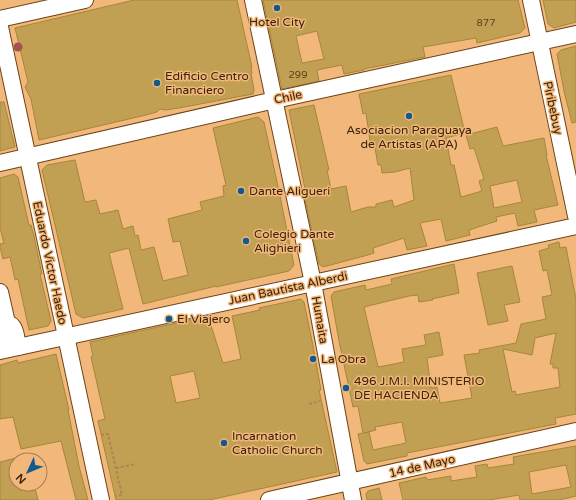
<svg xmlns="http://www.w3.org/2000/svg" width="576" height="500" font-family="'Varela Round',sans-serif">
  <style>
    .building { fill: #c1a054; stroke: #a78639; fill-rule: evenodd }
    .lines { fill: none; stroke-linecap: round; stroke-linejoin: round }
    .minor-casing { stroke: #6d4414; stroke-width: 18 }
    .path { stroke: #b18252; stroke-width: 2; stroke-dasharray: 3 2; stroke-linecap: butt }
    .minor { stroke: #fff; stroke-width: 16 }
    .tree { fill: #a5524e }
    .poi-dot { fill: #125a8e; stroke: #f2b77b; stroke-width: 1.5 }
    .labels { text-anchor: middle; stroke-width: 3; stroke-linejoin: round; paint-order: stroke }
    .number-label { font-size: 10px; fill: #5c421c }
    .poi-label { font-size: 12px; fill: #3a2309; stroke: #f2b77b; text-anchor: start }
    .street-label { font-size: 12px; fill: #3a2309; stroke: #f2b77b }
  </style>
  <rect width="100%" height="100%" fill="#f2b77b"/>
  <!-- building -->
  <g class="building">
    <polygon points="134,0 237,0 252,67 251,67 252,73 251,73 254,90 253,94 179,108 165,110 160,109 157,112 146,115 39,140 31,99 25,87 28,82 15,28"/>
    <path d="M263,0h255l7,28 -5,5 -43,10 -1,-5 -53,9 2,10 -61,12v1l-20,4 -2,-9 -25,5 2,11 -37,8zM317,31l7,28 -22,4 -6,-27z"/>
    <polygon points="543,0 576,0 576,22 554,28 548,24"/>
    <polygon points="576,46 576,122 572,123 564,91 557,54 561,50"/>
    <path d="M451,75l14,58 -19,5 5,27h3l7,32 21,-6 -3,-10 5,-2 -10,-31 -4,1 -4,-14 31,-8 6,19 41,-8 3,17h-1l12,50 -24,5 3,12 -19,4 -3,-13 -19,4 1,4 -28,9 1,5 -24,6 -5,-22 -21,4 7,23 -20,4 -3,-12 -31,10 1,5 -6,2 -45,12 -4,-3 -16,-74 2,-1 -16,-79 25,-5 15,65h-2l4,19 15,-3 5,26 17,-5h8v-3l16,-4 2,7 20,-7 -4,-32 -15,4 -13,1 -1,-8h-3l-3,-17h-4l-5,-35 -3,1 -4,-20zM517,180l5,22 -28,6 -4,-22z"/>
    <polygon points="0,102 4,102 15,147 0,151"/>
    <polygon points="258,117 264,122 280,196 294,265 289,271 216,287 216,286 143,304 129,248 109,253 123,309 83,318 76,314 42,170 47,165 75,160 85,202 96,200 100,214 118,210 123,229 133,226 135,236 138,235 141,250 154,247 163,281 188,275 180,241 173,242 168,219 202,210 200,202 224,196 223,186 226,185 213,128"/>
    <polygon points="14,174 18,177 29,225 31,225 34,236 42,274 40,274 51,321 48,326 29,330 18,279 15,280 10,257 3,259 0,247 0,244 4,243 0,228 0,178"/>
    <path d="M559,242l1,6 6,-1 10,52v115l-21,4 1,6 -149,29v3l-40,8 -3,-3 -6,-27 5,-1 -5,-27 -5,1 -14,-66 -8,-45 3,-4 31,-7 1,5 26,-6 -1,-5 63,-15 5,29 -27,6 1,1 -14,2 -1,-7 -9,1 -45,11 14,60 26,-5 -2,-13 24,-4 -2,-10 15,-3 4,23 -16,3 4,30 6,-1 3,16 32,-5 -8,-43 16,-2 -1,-3 37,-7 5,-19 25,-5 -4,-22 10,-2 -5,-25 -4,1 -4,-20 10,-3 -1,-3zM556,333l-6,31h3v4h5l2,19 -44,8 -1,-4 -3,1 -9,-43 29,6 3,-17zM402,422l4,21 -33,7 -4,-18 -5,1 12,-3 -1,-3z"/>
    <polygon points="512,266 520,302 504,305 508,321 488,325 477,273"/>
    <path d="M301,299l3,3 9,44 8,44h-2l18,82 -128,28h-93l-18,-79 7,-2 -14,-62 2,-1 -3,-14 118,-26 15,47 18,-4 -9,-43 28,-6 -1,-2zM194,371l6,27 -24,5 -6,-27z"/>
    <polygon points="56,354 69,410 68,410 79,466 88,500 76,500 61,441 21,449 13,417 0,419 0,365 17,360 18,363"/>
    <path d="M576,446v50l-17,4h-39l-1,-5 -30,5h-86l-4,-17 27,-6 1,3 24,-4v5l26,-4 -2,-11 12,-2 1,4 26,-4 -1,-7zM566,465l5,22 -39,7 -3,-22z"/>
    <polygon points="16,458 16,484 34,484 38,500 0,500 0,462"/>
    <polygon points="379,488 382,500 367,500 366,494 368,491"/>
  </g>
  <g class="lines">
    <defs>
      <g id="minor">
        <polyline points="253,0 313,283 353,500"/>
        <polyline points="531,0 576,216"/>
        <polyline points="0,19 85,0"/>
        <polyline points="0,27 101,500"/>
        <polyline points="0,163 275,100 576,34"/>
        <polyline points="0,292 7,323"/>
        <path d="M5,349l-3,-20 1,-4c13,-6 13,13 15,22"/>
        <polyline points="0,351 576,226"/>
        <polyline points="269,500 576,431"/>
      </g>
    </defs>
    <!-- minor casing -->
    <use href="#minor" class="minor-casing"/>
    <!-- path -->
    <g class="path">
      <polyline points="309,404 320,401"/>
      <polyline points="101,435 108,434 122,495 115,496"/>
      <polyline points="116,468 136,464"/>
    </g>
    <!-- minor -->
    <use href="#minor" class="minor"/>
  </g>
  <!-- trees -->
  <circle class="tree" cx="18" cy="47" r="4.5"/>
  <!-- markers -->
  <g class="poi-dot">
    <circle cx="277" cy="8" r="4"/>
    <circle cx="157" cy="83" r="4"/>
    <circle cx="409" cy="116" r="4"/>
    <circle cx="241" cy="191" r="4"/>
    <circle cx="246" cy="241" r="4"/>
    <circle cx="169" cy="319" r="4"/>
    <circle cx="313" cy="359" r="4"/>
    <circle cx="346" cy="388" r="4"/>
    <circle cx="224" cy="443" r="4"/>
  </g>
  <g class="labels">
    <!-- number labels -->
    <g class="number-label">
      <text x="486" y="26">877</text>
      <text x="298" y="78">299</text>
    </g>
    <!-- poi labels -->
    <g class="poi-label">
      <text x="277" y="26" text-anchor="middle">Hotel City</text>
      <text x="165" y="80">Ediﬁcio Centro<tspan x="165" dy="14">Financiero</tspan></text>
      <text x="409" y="134" text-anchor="middle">Asociacion Paraguaya<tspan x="409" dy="14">de Artistas (APA)</tspan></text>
      <text x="249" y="195">Dante Aligueri</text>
      <text x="254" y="238">Colegio Dante<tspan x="254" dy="14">Alighieri</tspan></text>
      <text x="177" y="323">El Viajero</text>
      <text x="321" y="363">La Obra</text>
      <text x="354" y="385">496 J.M.I. MINISTERIO<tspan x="354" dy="14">DE HACIENDA</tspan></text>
      <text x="232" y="440">Incarnation<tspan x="232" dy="14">Catholic Church</tspan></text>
    </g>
    <!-- street labels -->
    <g class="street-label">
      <text transform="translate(288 97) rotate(-12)" y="4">Chile</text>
      <text transform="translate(553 108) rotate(78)" y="4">Piribebuy</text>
      <text transform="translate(50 263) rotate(78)" y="4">Eduardo Victor Haedo</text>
      <text transform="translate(288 288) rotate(-12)" y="4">Juan Bautista Alberdi</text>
      <text transform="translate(320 320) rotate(80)" y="4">Humaita</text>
      <text transform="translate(422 466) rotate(-13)" y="4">14 de Mayo</text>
    </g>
  </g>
  <!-- north arrow -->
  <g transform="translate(28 472) rotate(226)"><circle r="19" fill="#f2b77b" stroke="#a87c4d"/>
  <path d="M0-3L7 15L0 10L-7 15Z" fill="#125a8e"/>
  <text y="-6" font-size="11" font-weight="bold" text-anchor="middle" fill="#3a2309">N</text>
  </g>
</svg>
